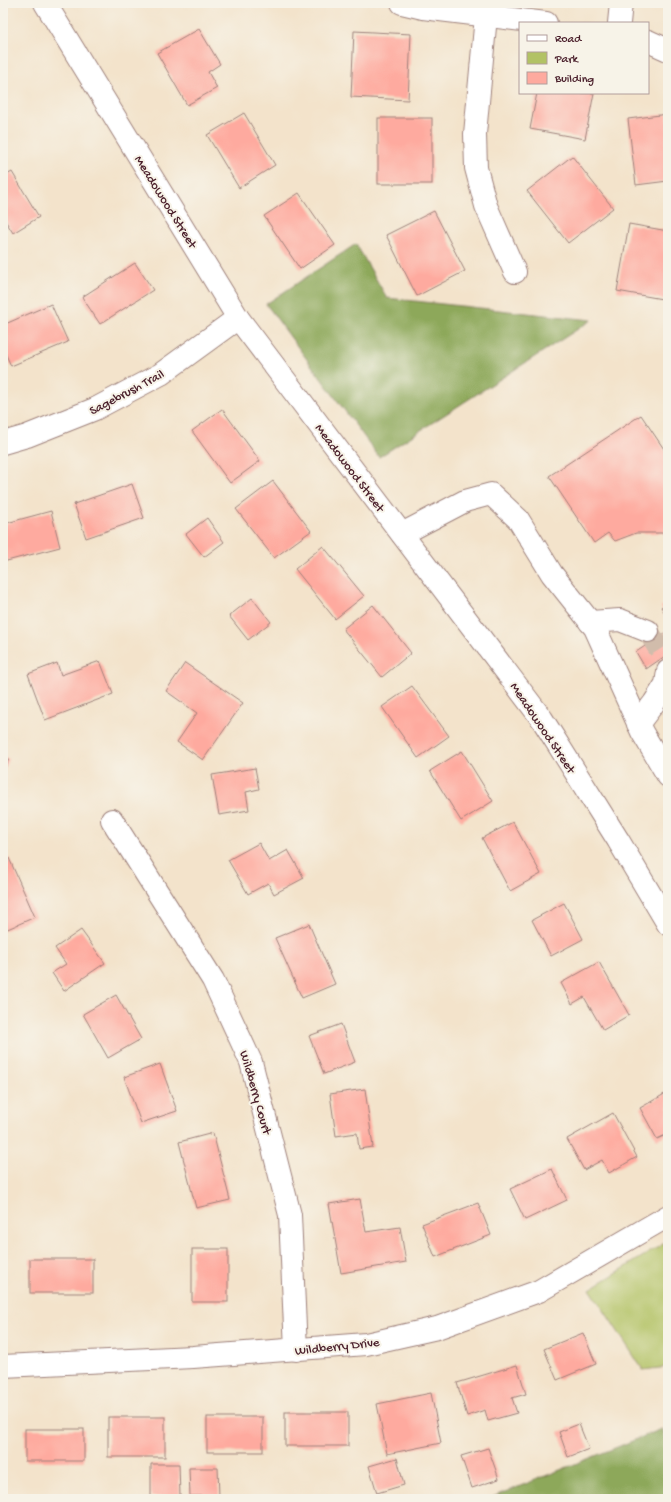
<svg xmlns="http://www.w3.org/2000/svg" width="671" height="1502" font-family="'Gochi Hand',sans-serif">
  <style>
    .green { fill: #b2c265; stroke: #7e7048 }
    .forest { fill: #8da85a; stroke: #6c6442 }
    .building { fill: #feaa9f }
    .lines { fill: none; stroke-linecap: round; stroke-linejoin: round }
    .minor-tunnel { stroke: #d1bcab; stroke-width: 22; stroke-dasharray: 22 11; stroke-linecap: butt }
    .minor-casing { stroke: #9e817b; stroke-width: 24 }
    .minor { stroke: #fff; stroke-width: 22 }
    .labels { text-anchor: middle; stroke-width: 4; stroke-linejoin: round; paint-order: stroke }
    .street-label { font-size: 13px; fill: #4a1f2b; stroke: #f7f3e8 }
  </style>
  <rect width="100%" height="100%" fill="#f7f3e8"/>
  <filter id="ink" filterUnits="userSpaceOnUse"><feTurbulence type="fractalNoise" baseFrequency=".025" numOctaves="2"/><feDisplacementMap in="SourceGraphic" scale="8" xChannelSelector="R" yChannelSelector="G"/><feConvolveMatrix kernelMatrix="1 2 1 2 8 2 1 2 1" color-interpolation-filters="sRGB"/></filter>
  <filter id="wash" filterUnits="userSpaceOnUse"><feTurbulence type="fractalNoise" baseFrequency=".012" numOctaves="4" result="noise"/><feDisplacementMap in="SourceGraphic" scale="16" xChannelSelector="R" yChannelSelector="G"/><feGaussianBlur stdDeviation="0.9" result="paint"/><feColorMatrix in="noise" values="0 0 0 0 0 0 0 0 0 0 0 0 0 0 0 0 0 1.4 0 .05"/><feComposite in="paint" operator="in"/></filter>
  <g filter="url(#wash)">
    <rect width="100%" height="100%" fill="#f3e3cb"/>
    <!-- green -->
    <polygon class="green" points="668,1241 668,1367 643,1370 590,1289"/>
    <!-- forest -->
    <g class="forest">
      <polygon points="356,244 387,298 592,320 379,457 266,304"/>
      <polygon points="662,1429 668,1446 668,1499 488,1499"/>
    </g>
    <g id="blocks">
      <!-- building -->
      <g class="building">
        <polygon points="199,29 220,64 208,72 217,88 187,105 157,53"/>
        <polygon points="354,31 411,34 408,100 351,97"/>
        <polygon points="537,93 594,93 585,139 530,129"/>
        <polygon points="244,113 275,165 239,188 207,135"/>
        <polygon points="668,114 668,181 636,185 628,119"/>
        <rect x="378" y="118" width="54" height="66"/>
        <polygon points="572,156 613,208 568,243 527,191"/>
        <polygon points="12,172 39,217 13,233 3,217 3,177"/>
        <polygon points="299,193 335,245 300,269 264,216"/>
        <polygon points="434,211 465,271 417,296 386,235"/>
        <polygon points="629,224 668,231 668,300 617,291"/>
        <polygon points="135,263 153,290 100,324 82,297"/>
        <polygon points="51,304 68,342 11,366 3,348 3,325"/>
        <polygon points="222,409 260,461 230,483 192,431"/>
        <polygon points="641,415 668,455 668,533 636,533 615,541 608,533 594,543 549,476"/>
        <polygon points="273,481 311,531 274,558 236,509"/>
        <polygon points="132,484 144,518 86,538 74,504"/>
        <polygon points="51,511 60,547 3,562 3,524"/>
        <polygon points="207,518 224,542 204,557 186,534"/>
        <polygon points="323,546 364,596 335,619 295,569"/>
        <polygon points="252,598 271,622 248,640 229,616"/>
        <polygon points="668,603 668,618 661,607"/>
        <polygon points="373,605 411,653 382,677 343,629"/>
        <polygon points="668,631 668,654 646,669 636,652"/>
        <polygon points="100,661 113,694 45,720 28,674 57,663 61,675"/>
        <polygon points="185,663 243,703 203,760 177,742 197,713 166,691"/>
        <polygon points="412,686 449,736 418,758 382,707"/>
        <polygon points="462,751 493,801 461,821 430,771"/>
        <polygon points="3,757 9,759 3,772"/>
        <polygon points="255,768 259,789 246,792 249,810 219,815 212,775"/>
        <polygon points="513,822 541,874 510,891 482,838"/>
        <polygon points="259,843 269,861 288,850 304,878 274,894 268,883 248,894 228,860"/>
        <polygon points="9,858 35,917 3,931 3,861"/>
        <polygon points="564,903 583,939 551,956 532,920"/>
        <polygon points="309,924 335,984 302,998 275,938"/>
        <polygon points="81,930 105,963 64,991 52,973 66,964 55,948"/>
        <polygon points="599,962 629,1015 603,1030 584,997 572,1004 561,983"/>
        <polygon points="116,995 141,1039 108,1058 83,1014"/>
        <polygon points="341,1024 355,1062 324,1074 309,1036"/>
        <polygon points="160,1064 177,1111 141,1123 124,1077"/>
        <polygon points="365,1089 373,1147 359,1149 357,1133 336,1136 330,1094"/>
        <polygon points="668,1092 668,1134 657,1139 640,1108"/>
        <polygon points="613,1113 637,1157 609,1173 602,1160 584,1170 567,1139"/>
        <polygon points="213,1133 230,1200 196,1208 179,1142"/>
        <polygon points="552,1169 567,1200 525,1220 510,1189"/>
        <polygon points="360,1199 366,1232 400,1227 406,1262 341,1273 329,1204"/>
        <polygon points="478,1203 491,1235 435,1257 422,1224"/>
        <rect x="192" y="1249" width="36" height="53"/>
        <rect x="30" y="1259" width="63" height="34"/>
        <polygon points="583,1333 596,1364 557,1380 544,1349"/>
        <polygon points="517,1365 526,1394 512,1398 517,1413 488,1421 485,1410 467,1416 457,1383"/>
        <polygon points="431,1393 441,1443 387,1454 377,1404"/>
        <rect x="285" y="1412" width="63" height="34"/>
        <rect x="108" y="1417" width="57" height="40"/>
        <rect x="207" y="1417" width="56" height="35"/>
        <polygon points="579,1424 589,1449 568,1457 559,1432"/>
        <rect x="25" y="1429" width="59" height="32"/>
        <polygon points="488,1448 499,1479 472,1488 461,1456"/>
        <polygon points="397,1458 404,1485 377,1493 369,1466"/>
        <polygon points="151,1464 179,1464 180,1496 151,1497"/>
        <polygon points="189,1468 218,1468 219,1496 190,1496"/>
      </g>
    </g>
  </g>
  <g filter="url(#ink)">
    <use href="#blocks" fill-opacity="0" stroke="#9e817b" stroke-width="1"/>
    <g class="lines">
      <!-- minor-tunnel -->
      <polyline class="minor-tunnel" points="648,631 668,663"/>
      <defs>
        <g id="minor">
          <polyline points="45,3 238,318 542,719 618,840 668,924"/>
          <polyline points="402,3 423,8 546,23"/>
          <polyline points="486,16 475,134 476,168 486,206 515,272"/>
          <polyline points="619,23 621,3"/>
          <polyline points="648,41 668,50"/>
          <polyline points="3,443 27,436 95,409 161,374 238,318"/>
          <polyline points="402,534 465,501 491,494 518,519 552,574 595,628 642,732 668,776"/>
          <polyline points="590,622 620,620 648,631"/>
          <polyline points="638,724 654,703 666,684 668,671"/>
          <polyline points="112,820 213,980 251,1062 290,1215 296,1350"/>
          <polyline points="3,1366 193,1357 366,1344 437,1328 539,1291 668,1216"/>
        </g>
      </defs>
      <!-- minor casing -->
      <use href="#minor" class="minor-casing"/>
      <!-- minor -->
      <use href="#minor" class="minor"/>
    </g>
  </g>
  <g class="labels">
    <!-- street labels -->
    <g class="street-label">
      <text transform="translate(167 201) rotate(58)" y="5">Meadowood Street</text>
      <text transform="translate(126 391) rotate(-28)" y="5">Sagebrush Trail</text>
      <text transform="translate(351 467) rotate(53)" y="5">Meadowood Street</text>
      <text transform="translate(544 727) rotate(56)" y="5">Meadowood Street</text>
      <text transform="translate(257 1092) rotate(74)" y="5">Wildberry Court</text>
      <text transform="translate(337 1345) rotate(-6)" y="5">Wildberry Drive</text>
    </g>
  </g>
  <!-- margin -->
  <rect width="671" height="1502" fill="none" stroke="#f7f3e8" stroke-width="16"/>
  <!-- legend -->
  <rect x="519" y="22" width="130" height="72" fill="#f7f3e8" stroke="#b29e9c"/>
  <rect x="527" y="35" width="20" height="6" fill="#ffffff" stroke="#b29e9c"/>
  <text x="555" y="42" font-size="12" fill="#4a1f2b">Road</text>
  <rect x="527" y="52" width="20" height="12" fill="#b2c265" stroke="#b29e9c"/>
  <text x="555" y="62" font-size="12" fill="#4a1f2b">Park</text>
  <rect x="527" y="72" width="20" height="12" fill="#feaa9f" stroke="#b29e9c"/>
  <text x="555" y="82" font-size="12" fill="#4a1f2b">Building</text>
</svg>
